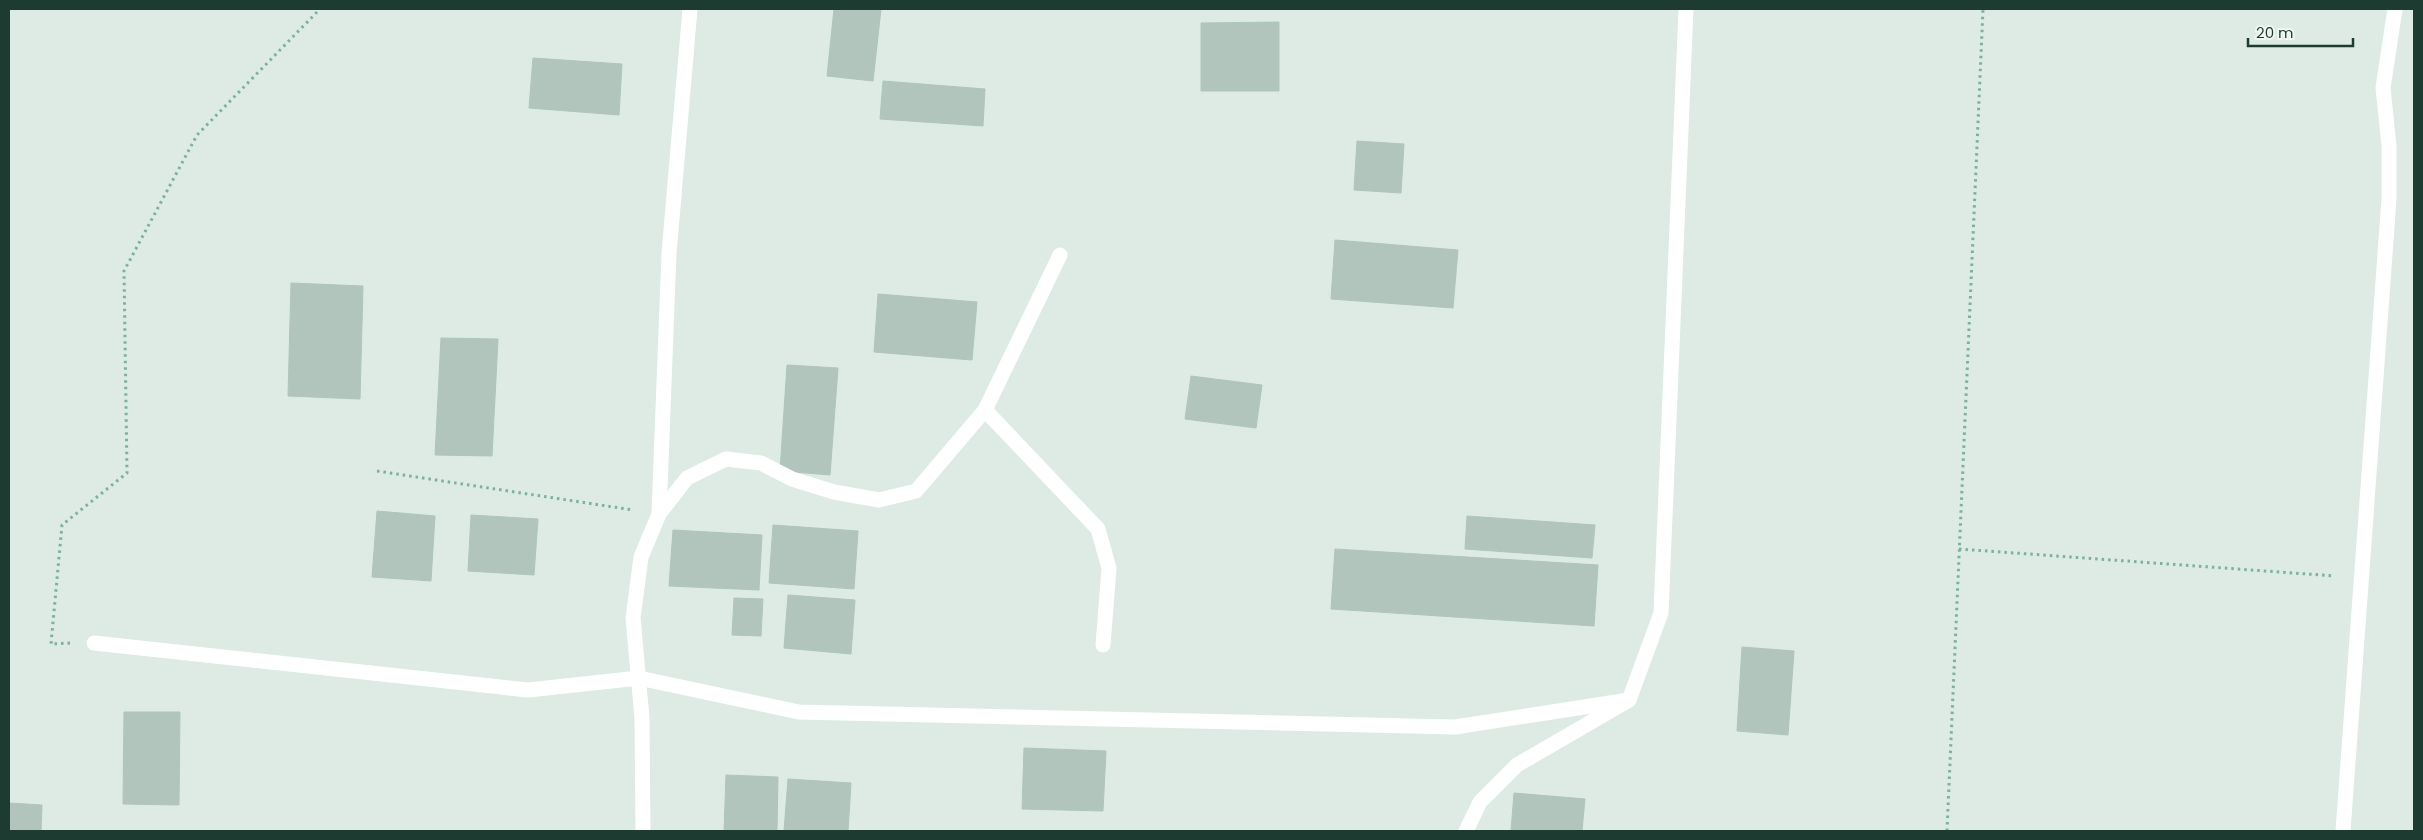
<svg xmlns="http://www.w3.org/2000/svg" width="2423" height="840" font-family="Poppins,sans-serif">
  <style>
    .building { fill: #b2c5bd; stroke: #afc5bb }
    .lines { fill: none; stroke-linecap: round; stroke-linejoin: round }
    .path { stroke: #7bb19e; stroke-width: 3; stroke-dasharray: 2.5 4; stroke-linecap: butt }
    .street { stroke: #fff; stroke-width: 15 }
  </style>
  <rect width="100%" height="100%" fill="#ddebe4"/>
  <!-- building -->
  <g class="building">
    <polygon points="834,9 881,9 873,81 827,76"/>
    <polygon points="1279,22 1279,91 1201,91 1201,23"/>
    <polygon points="533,58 622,64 619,115 529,108"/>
    <polygon points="883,81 985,89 983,126 880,119"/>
    <polygon points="1357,141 1404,144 1401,193 1354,190"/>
    <polygon points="1335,240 1458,250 1453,308 1331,299"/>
    <polygon points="291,283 363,286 360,399 288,396"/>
    <polygon points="878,294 977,302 972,360 874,352"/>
    <polygon points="441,338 498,339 492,456 435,455"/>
    <polygon points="787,365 838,368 830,475 780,471"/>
    <polygon points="1191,376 1262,385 1256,428 1185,419"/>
    <polygon points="377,511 435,516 431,581 372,577"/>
    <polygon points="471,515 538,519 534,575 468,571"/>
    <polygon points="1467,516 1595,525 1592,558 1465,549"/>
    <polygon points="773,525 858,531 854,589 769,583"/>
    <polygon points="673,530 762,535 759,590 669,586"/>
    <polygon points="1335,549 1598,565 1594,626 1331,609"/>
    <polygon points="788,595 855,600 851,654 784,648"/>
    <polygon points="734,598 763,599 761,636 732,635"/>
    <polygon points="1742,647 1794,651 1788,735 1737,731"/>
    <polygon points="124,712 180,712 179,805 123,804"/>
    <polygon points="1024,748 1106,751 1103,811 1022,809"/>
    <polygon points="726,775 778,777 777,831 724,831"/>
    <polygon points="788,779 851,783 848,831 784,831"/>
    <polygon points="1514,793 1585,799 1582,831 1511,831"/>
    <polygon points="9,803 42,805 41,831 9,831"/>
  </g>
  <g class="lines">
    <!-- path -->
    <g class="path">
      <polyline points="377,471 633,510"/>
      <polyline points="1959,549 2335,576"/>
      <polyline points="70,643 51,644 62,525 127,473 124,271 197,135 320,9"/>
      <polyline points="1947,831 1983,9"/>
    </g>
    <!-- street -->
    <g class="street">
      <polyline points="985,410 1098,529 1109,568 1103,645"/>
      <polyline points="659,514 669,253 690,9"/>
      <polyline points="94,643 528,690 639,678 799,712 1455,727 1629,700"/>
      <polyline points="643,831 642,718 633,618 641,557 659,514 687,478 726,459 761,463 792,479 834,492 879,500 916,491 985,410 1060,255"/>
      <polyline points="1466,831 1480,802 1517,765 1629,700 1661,613 1686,9"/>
      <polyline points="2343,831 2389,199 2389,146 2383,88 2395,9"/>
    </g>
  </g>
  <!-- border -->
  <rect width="2423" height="840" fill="none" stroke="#1e3b32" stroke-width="20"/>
  <!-- scale -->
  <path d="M2248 38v8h105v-8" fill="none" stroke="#1e3b32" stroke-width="2.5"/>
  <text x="2256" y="38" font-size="15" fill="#1e3b32" stroke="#eef7f2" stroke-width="4" paint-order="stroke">20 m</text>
</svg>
